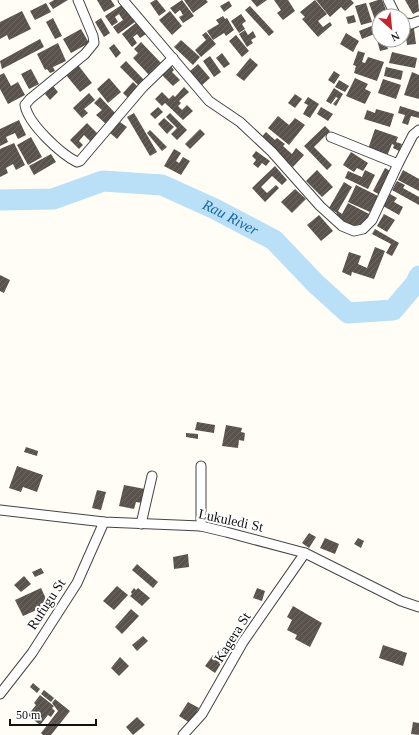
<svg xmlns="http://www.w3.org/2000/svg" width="419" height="735" font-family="'Times New Roman',serif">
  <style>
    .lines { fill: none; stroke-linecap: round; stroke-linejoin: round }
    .river { stroke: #b9e0f7; stroke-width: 21 }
    .building { fill: url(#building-hatch) }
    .minor-casing { stroke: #444; stroke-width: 11 }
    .minor { stroke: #fff; stroke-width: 9 }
    .labels { text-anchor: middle; stroke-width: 4; stroke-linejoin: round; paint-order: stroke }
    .street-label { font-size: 14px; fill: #111; stroke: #fff }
    .water-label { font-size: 15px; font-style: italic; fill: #1768a6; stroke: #fff }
  </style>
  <defs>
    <pattern id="building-hatch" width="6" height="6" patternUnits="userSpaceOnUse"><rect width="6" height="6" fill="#5a524d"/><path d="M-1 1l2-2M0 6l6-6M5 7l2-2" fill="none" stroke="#6d6662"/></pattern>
  </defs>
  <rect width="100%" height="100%" fill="#fffdf5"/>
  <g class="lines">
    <!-- river -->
    <path class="river" id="s1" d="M0,200l53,-1 50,-18 59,4 53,24 59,31 42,44 32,29 45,-3 23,-27 3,-7"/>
  </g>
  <!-- building -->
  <g class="building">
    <polygon points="54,0 68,0 53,9 49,3"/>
    <polygon points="97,0 111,0 115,6 104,12"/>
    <polygon points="155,0 157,0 166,11 159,16 150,3"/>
    <polygon points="182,0 194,16 183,23 179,17 183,15 180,10 175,14 170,8"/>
    <polygon points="184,0 206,0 208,2 193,13"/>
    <polygon points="251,0 267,0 257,7"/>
    <polygon points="274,0 288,0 295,11 283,20 277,13 281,10"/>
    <polygon points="315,0 327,14 318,21 323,27 330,22 332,25 318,37 302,19 305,17 300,12"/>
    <polygon points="316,0 351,0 354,3 345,11 341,7 330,17"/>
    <polygon points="378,0 382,0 388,15 379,16 379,18 375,20 369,3"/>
    <polygon points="405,0 418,0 419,11 413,14"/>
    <polygon points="229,1 232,6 224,12 220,6"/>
    <polygon points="46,3 51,12 35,20 30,11"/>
    <polygon points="366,3 372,22 361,25 355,6"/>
    <polygon points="123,4 135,22 118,34 113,27 123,20 119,14 115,17 118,22 112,26 105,16"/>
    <polygon points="250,6 274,32 269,36 245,10"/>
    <polygon points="22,11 31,29 9,40 7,35 0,39 0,22"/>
    <polygon points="170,11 182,26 172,35 159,20"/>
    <polygon points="241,14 246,21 242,24 245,29 239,33 231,21"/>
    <polygon points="354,15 356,22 348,24 346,17"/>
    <polygon points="223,16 225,19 227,18 234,30 226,36 224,33 213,40 207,31 219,24 216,20"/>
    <polygon points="53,18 62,36 55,39 46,22"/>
    <polygon points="101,18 110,33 104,37 95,22"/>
    <polygon points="137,22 146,34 140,38 137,34 133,37 137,43 132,47 122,34"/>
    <polygon points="374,25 377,33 362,39 359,31"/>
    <polygon points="81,29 89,43 71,53 63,39"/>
    <polygon points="405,29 414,29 416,44 407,45"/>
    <polygon points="245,30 248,35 253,31 256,37 251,40 253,43 247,47 239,34"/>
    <polygon points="206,32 216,44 201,57 195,50 206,40 202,35"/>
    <polygon points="346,33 359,41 353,52 340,44"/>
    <polygon points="236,35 249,51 242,57 229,41"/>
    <polygon points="379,35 379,40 385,40 388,49 380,51 376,36"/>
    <polygon points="40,39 44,47 2,69 0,61"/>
    <polygon points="181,40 200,57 193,65 174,47"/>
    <polygon points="141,42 161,63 149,75 133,58 138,53 134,49"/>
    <polygon points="58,43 66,61 53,67 55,71 50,73 47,69 45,70 37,54"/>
    <polygon points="114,44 121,53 116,58 109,48"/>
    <polygon points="358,51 365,53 362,62 365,63 368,57 384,62 377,81 354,73 356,66 353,65"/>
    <polygon points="392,52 417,58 415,68 389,63"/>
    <polygon points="222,53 230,64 224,68 216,58"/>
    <polygon points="210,56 221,72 214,77 203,61"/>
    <polygon points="250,58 258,65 244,81 236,75"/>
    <polygon points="126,61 144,80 138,85 120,67"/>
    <polygon points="198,64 210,78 201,86 189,72"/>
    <polygon points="78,65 92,83 80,92 66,75"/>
    <polygon points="170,65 174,70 172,72 180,80 173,86 161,74"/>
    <polygon points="386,67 403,71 401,80 384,76"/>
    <polygon points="31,69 39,84 29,89 21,74"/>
    <polygon points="334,71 340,75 334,84 328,80"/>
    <polygon points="412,72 419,75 419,99 404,95"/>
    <polygon points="4,73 11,86 18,82 25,95 8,104 0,89 0,75"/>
    <polygon points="109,78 121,92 108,103 97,89"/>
    <polygon points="355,78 368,84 365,89 371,92 365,104 346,96"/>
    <polygon points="383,79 401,85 396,99 378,93"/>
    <polygon points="339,80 349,86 345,92 335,87"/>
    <polygon points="133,82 139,88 129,99 123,93"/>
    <polygon points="53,86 58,92 50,100 45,94"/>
    <polygon points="184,87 189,92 179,101 181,103 178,106 182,110 187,105 193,111 183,120 165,103 162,106 155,99 162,92 169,99 173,95 175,97"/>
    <polygon points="334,88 343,94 336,106 333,104 338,98 336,97 331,104 326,101"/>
    <polygon points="89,93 95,100 84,109 88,113 82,118 73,108"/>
    <polygon points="295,94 302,99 295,108 288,103"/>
    <polygon points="100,97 116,114 106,124 96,115 102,110 94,103"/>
    <polygon points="308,97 319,104 310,118 303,114 308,105 304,103"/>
    <polygon points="400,106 419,112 419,118 411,116 408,125 402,123 405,115 398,113"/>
    <polygon points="158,107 163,112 155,119 150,114"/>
    <polygon points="321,107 333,114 328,121 317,114"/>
    <polygon points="376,109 394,114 390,127 364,119 367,110 375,113"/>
    <polygon points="134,113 157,152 150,156 127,117"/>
    <polygon points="170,113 187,130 177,140 171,134 177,128 166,117"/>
    <polygon points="278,116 289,125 295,118 305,125 289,145 268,128"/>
    <polygon points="164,118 174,127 167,134 158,124"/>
    <polygon points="19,120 26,135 18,139 15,133 6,137 8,142 0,146 0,129"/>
    <polygon points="120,122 127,127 117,139 110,133"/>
    <polygon points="87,123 98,134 90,141 84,135 79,141 83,145 79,149 70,140"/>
    <polygon points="325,126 330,131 314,147 332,165 327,170 304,146"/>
    <polygon points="200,129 205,134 190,149 185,144"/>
    <polygon points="375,129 398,137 396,142 402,144 399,151 393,148 394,145 392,144 387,156 368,149"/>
    <polygon points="150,130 167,147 162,151 147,133"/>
    <polygon points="266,132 275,140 277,138 285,144 283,146 292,154 296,148 304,155 293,167 260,139"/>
    <polygon points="31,137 42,157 28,165 17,145"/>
    <polygon points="14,143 25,165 16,170 13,164 6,168 8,173 0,177 0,149"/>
    <polygon points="174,149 181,153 176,161 179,163 183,157 190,161 181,175 164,166"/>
    <polygon points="256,151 270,161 266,166 262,163 258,168 253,164 256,160 252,156"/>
    <polygon points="351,152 368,163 363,171 357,168 354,172 343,165"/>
    <polygon points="51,154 56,162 34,175 29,166"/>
    <polygon points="275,166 287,180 282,185 272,176 261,187 267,193 276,185 279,188 265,202 252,188"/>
    <polygon points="385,168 392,172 380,195 373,191"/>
    <polygon points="317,170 333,187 322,197 306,181"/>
    <polygon points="365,170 375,175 368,189 345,178 348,171 362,177"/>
    <polygon points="403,170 419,179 419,191 398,180"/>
    <polygon points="397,181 405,185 403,188 419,197 419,205 392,190"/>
    <polygon points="344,182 352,187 338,211 342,214 348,203 371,215 363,225 351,225 335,216 337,213 329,208"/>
    <polygon points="356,185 378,196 370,212 348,202"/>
    <polygon points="295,189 306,199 292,213 281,202"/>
    <polygon points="390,194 397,198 394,202 403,207 399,215 383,206"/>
    <polygon points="384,214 395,220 387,232 377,226"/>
    <polygon points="319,215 333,231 321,241 307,225"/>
    <polygon points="375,229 399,243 392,256 386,253 391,244 372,234"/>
    <polygon points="375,247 385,251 374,279 352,272 351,276 342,272 349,252 361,256 358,264 367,268"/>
    <polygon points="0,275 10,280 4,293 0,291"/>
    <polygon points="197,422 215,425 214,433 195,430"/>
    <polygon points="226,425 242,428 241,432 245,433 244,441 239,440 238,448 222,446"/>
    <polygon points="186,433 198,434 198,439 186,437"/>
    <polygon points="26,447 38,451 37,456 24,452"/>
    <polygon points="17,466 43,475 37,492 23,487 21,492 9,488"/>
    <polygon points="124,485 145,489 142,503 136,502 134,509 119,506"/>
    <polygon points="97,490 106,492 101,510 92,508"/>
    <polygon points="309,533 316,537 309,548 302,543"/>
    <polygon points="325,538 339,544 335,554 320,548"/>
    <polygon points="358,538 364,541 361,548 354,544"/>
    <polygon points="188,554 189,567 174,569 173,557"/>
    <polygon points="137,564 158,582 153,588 132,570"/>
    <polygon points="41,568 44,573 35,577 32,572"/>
    <polygon points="24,576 31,584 21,592 14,585"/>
    <polygon points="117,586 128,595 114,610 103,601"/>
    <polygon points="41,588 47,601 40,604 41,608 23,616 15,600"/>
    <polygon points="134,588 136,590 138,588 150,598 142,606 130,596 132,594 131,592"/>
    <polygon points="257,588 265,591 262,601 253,598"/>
    <polygon points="293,606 322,623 310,647 295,639 297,635 287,630 292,620 287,617"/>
    <polygon points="131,609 139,616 122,634 115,627"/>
    <polygon points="143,636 148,641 137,651 132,645"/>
    <polygon points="383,645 407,653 403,666 379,658"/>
    <polygon points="223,646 230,652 226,657 219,650"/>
    <polygon points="213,655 222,662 215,673 205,666"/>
    <polygon points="120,657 129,666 119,676 111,668"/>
    <polygon points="33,683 40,689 37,693 30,687"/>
    <polygon points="44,690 54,698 51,702 41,694"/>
    <polygon points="40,695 54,706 52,708 55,711 51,717 48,715 40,725 28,715 36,705 34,703"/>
    <polygon points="55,699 70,711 51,735 43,735 41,733 58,711 52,703"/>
    <polygon points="188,702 199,708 190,723 179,716"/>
    <polygon points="137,717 145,725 133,735 126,727"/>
    <polygon points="413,722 419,723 419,735 411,734"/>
  </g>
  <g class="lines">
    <defs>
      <g id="minor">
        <path d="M78,0l15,36 1,7 -9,11 -55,45 -5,6c3,19 36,49 52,57l3,-1 63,-74 30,-29"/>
        <polyline points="123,0 209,101 240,122 272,152 320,206 342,226 354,231 363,229 372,220 398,164 413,135 419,130"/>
        <polyline points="388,0 396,16"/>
        <polyline points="403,22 411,24 419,21"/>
        <polyline points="331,137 398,164"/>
        <polyline points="0,510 104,522 201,526 226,532 305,553 401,601 419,607"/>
        <polyline points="141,524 152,476"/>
        <polyline points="201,526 201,466"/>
        <polyline points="0,694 32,653 77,583 104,522"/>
        <polyline points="183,735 202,714 243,642 305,553"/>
      </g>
    </defs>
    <!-- minor casing -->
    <use href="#minor" class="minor-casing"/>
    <!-- minor -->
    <use href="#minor" class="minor"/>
  </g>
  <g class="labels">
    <!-- street labels -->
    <g class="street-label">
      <text transform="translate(231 520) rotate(12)" y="5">Lukuledi St</text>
      <text transform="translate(46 604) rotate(-57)" y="5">Rufugu St</text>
      <text transform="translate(232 637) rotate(-58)" y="5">Kagera St</text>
    </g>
    <!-- water labels -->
    <g class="water-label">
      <text dy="5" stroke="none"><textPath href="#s1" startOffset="241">Rau River</textPath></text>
    </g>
  </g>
  <!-- north arrow -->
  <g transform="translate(391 28) rotate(153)"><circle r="19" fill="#ffffff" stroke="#a0a0a0"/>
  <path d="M0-3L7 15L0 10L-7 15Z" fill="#c4262e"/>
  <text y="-6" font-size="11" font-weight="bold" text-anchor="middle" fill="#111111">N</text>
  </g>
  <!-- scale -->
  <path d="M10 719v6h86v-6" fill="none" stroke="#111111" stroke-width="2"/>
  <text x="16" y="719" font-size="12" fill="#111111" stroke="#ffffff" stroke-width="3" paint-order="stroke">50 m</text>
</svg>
